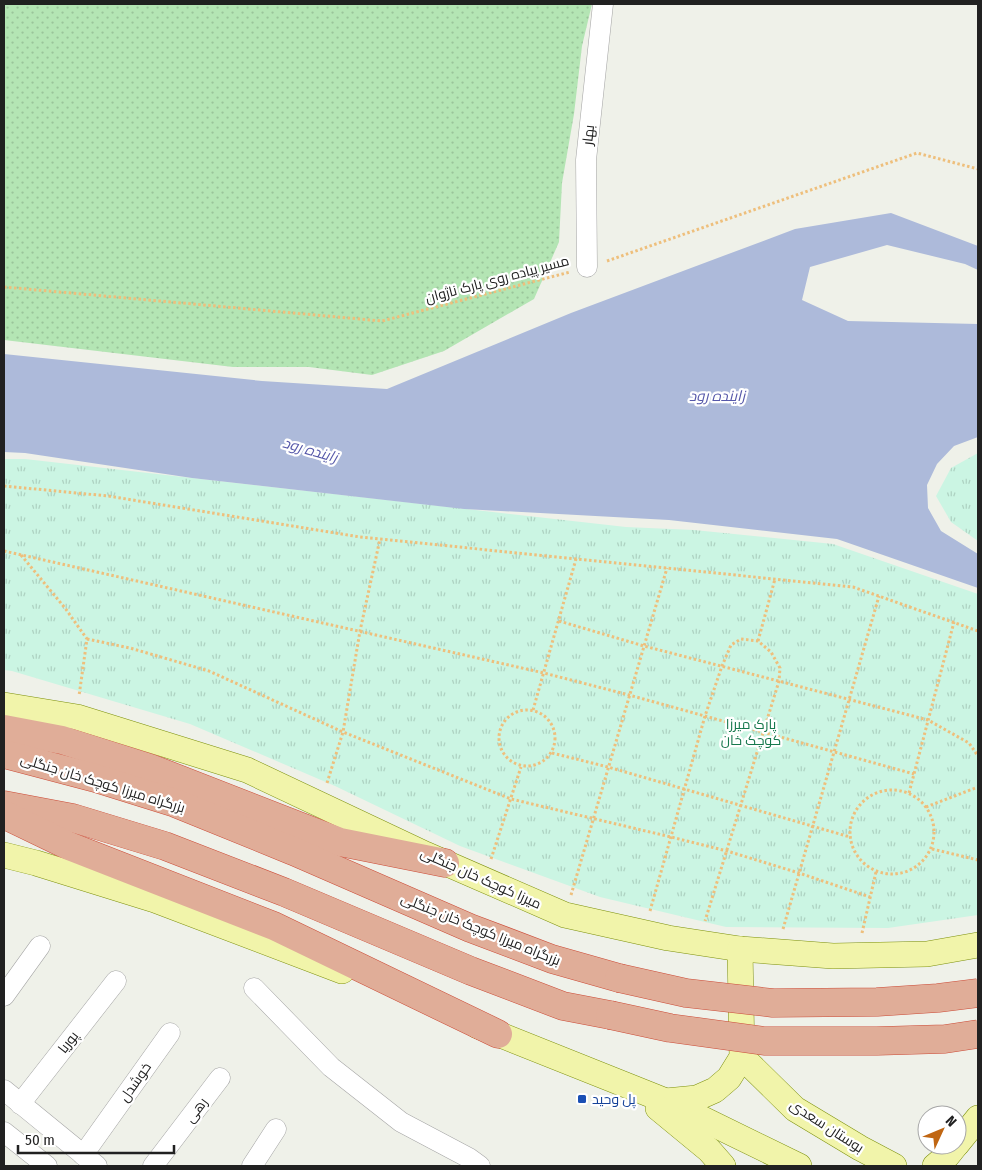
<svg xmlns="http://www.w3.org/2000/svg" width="982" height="1170" font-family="'Fira Sans Condensed',Cairo,sans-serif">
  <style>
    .park { fill: url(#park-tufts) }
    .garden { fill: url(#garden-dots) }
    .water { fill: #adbada }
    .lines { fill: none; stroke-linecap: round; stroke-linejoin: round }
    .minor-casing { stroke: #a5a5a5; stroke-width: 21 }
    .major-casing { stroke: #7d910e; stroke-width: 26 }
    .highway-casing { stroke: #cc4c38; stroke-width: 29 }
    .path { stroke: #eebf7c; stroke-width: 3; stroke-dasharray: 2.5 2.5; stroke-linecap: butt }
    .minor { stroke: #fff; stroke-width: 20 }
    .major { stroke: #f1f4aa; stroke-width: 25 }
    .highway { stroke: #e0ad98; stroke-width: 28 }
    .highway-bridge-casing { stroke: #cc4c38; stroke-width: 29; stroke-linecap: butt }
    .highway-bridge { stroke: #e0ad98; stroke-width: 28 }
    .transit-dot { fill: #1a4fb4; stroke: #fff; stroke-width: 2 }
    .labels { text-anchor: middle; stroke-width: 4.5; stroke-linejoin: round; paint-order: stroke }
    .street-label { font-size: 14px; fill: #212121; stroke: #fff }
    .park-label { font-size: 14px; fill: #16784d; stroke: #fff }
    .transit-label { font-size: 14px; fill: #164399; stroke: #fff; text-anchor: start }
    .water-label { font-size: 15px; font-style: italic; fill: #5557a9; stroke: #fff }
  </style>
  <defs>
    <pattern id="park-tufts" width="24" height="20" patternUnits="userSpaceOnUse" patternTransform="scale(1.25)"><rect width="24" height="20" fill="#cbf5e3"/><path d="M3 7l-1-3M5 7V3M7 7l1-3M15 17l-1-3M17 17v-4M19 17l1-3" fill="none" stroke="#aed2c2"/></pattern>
    <pattern id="garden-dots" width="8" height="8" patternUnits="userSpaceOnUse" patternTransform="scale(1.25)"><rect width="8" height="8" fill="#b4e5b4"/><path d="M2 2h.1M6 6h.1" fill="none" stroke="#9ac49a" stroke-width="1.8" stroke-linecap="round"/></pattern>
  </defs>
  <rect width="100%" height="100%" fill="#eff1e9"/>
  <!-- park -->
  <g class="park">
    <polygon points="978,453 978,541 951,522 936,496 951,468"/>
    <polygon points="4,459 25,459 626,527 694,530 833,544 978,594 978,915 888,928 726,927 600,897 460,846 335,786 190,724 12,671 4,670"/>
  </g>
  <!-- garden -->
  <polygon class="garden" points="4,4 592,4 582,46 574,114 562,183 559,242 534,299 444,351 372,375 309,367 233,367 4,340"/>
  <!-- water -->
  <polygon class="water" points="891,213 978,246 978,270 965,264 887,245 810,267 802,300 848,321 978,324 978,437 954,446 937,464 927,485 928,508 941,531 978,554 978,588 837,539 669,520 464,509 192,478 25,453 4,452 4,354 262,381 387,389 571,313 795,229"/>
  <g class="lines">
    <defs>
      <g id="minor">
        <polyline points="587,267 586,160 603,4"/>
        <polyline points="254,988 331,1067 401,1122 469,1158 480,1166"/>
        <polyline points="4,996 40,946"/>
        <polyline points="4,1090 97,1166"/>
        <polyline points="20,1104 116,981"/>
        <polyline points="4,1132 47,1166"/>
        <polyline points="83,1155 170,1033"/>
        <polyline points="153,1166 220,1078"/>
        <polyline points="252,1166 276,1129"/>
      </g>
      <g id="major">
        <polyline points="4,705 77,717 247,770 425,854 565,915 668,938 740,949 833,956 927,954 978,945"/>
        <polyline points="4,855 36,863 155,900 342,971"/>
        <polyline points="478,1026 666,1101 799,1166"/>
        <polyline points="742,1057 795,1109 860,1148 894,1166"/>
        <polyline points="666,1101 697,1098 715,1090 729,1078 742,1057 740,949"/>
        <polyline points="658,1108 709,1150 723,1166"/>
        <polyline points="957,1144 978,1118"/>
        <polyline points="935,1166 948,1155 956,1145"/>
      </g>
      <g id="highway">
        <polyline points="4,729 62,740 150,768 340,842 445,863"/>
        <polyline points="4,754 95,778 175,803 293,851 470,928 552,959 619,978"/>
        <polyline points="4,805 73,818 165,846 284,892 471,971 563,1006 610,1015"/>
        <polyline points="5,815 69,846 274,926 498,1034"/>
      </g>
    </defs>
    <!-- minor casing -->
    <use href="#minor" class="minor-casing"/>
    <!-- major casing -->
    <use href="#major" class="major-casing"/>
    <!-- highway casing -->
    <use href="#highway" class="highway-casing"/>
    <!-- path -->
    <g class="path">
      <polyline points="607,261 917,153 978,169"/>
      <polyline points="4,287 382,321 570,272"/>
      <polyline points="4,486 108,496 360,537 853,587 978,631"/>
      <polyline points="4,551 544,673 629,695 914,774"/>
      <polyline points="21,555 65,608 87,639 79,696"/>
      <polyline points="559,621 644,646 928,720 969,743 978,756"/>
      <polyline points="87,639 130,648 209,671 343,732 511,799 671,837 727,851 799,873 870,897"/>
      <polyline points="758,641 775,579"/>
      <circle cx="527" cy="738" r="28"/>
      <polyline points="533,710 576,559"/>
      <polyline points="552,753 608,767 850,837"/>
      <polyline points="327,783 343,732 360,631 380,539"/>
      <circle cx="892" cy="832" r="42"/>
      <polyline points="909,793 954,622"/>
      <polyline points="926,807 978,787"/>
      <polyline points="932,849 978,860"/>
      <polyline points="491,859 521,767"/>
      <polyline points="571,895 667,568"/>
      <polyline points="650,911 705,716 722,666 731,645 741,639 758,641 771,652 780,668 779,681 705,921"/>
      <polyline points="783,929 879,596"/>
      <polyline points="862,933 876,872"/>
    </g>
    <!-- minor -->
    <use href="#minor" class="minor"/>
    <!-- major -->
    <use href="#major" class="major"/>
    <!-- highway -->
    <use href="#highway" class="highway"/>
    <defs>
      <g id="highway-bridge">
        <polyline points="619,978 686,993 773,1003 877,1002 938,998 978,993"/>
        <polyline points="610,1015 670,1028 764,1041 877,1041 945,1039 978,1034"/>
      </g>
    </defs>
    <!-- highway-bridge casing -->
    <use href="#highway-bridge" class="highway-bridge-casing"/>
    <!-- highway-bridge -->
    <use href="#highway-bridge" class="highway-bridge"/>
  </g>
  <!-- markers -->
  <rect class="transit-dot" x="577" y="1094" width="10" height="10" rx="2.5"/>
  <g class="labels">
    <!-- street labels -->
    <g class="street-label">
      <text transform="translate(588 135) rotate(-84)" y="5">بهار</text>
      <text transform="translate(497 279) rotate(-15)" y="5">مسیر پیاده روی پارک ناژوان</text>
      <text transform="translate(103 783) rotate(17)" y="5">بزرگراه میرزا کوچک خان جنگلی</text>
      <text transform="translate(481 878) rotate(24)" y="5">میرزا کوچک خان جنگلی</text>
      <text transform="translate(481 929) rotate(22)" y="5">بزرگراه میرزا کوچک خان جنگلی</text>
      <text transform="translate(68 1042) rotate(-52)" y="5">پوریا</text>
      <text transform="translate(135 1082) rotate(-55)" y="5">خوشدل</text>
      <text transform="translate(196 1110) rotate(-53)" y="5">رهی</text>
      <text transform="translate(827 1126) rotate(33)" y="5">بوستان سعدی</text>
    </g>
    <!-- park labels -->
    <g class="park-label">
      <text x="751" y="729">پارک میرزا<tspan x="751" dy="16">کوچک خان</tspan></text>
    </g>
    <!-- transit labels -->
    <g class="transit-label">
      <text x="592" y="1104">پل وحید</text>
    </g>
    <!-- water labels -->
    <g class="water-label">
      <text x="717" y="401">زاینده رود</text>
      <text transform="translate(310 450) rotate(16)" y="5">زاینده رود</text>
    </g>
  </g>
  <!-- border -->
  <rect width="982" height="1170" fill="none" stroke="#212121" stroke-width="10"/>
  <!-- north arrow -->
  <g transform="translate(942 1130) rotate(46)"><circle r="24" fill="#ffffff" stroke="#a6a6a6"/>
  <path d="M0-4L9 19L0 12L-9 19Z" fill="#c06612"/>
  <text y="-8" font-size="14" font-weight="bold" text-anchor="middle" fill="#212121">N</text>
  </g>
  <!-- scale -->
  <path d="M18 1145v8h156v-8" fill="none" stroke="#212121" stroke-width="2.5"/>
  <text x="25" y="1145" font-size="15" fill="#212121" stroke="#ffffff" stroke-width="4" paint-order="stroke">50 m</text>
</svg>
